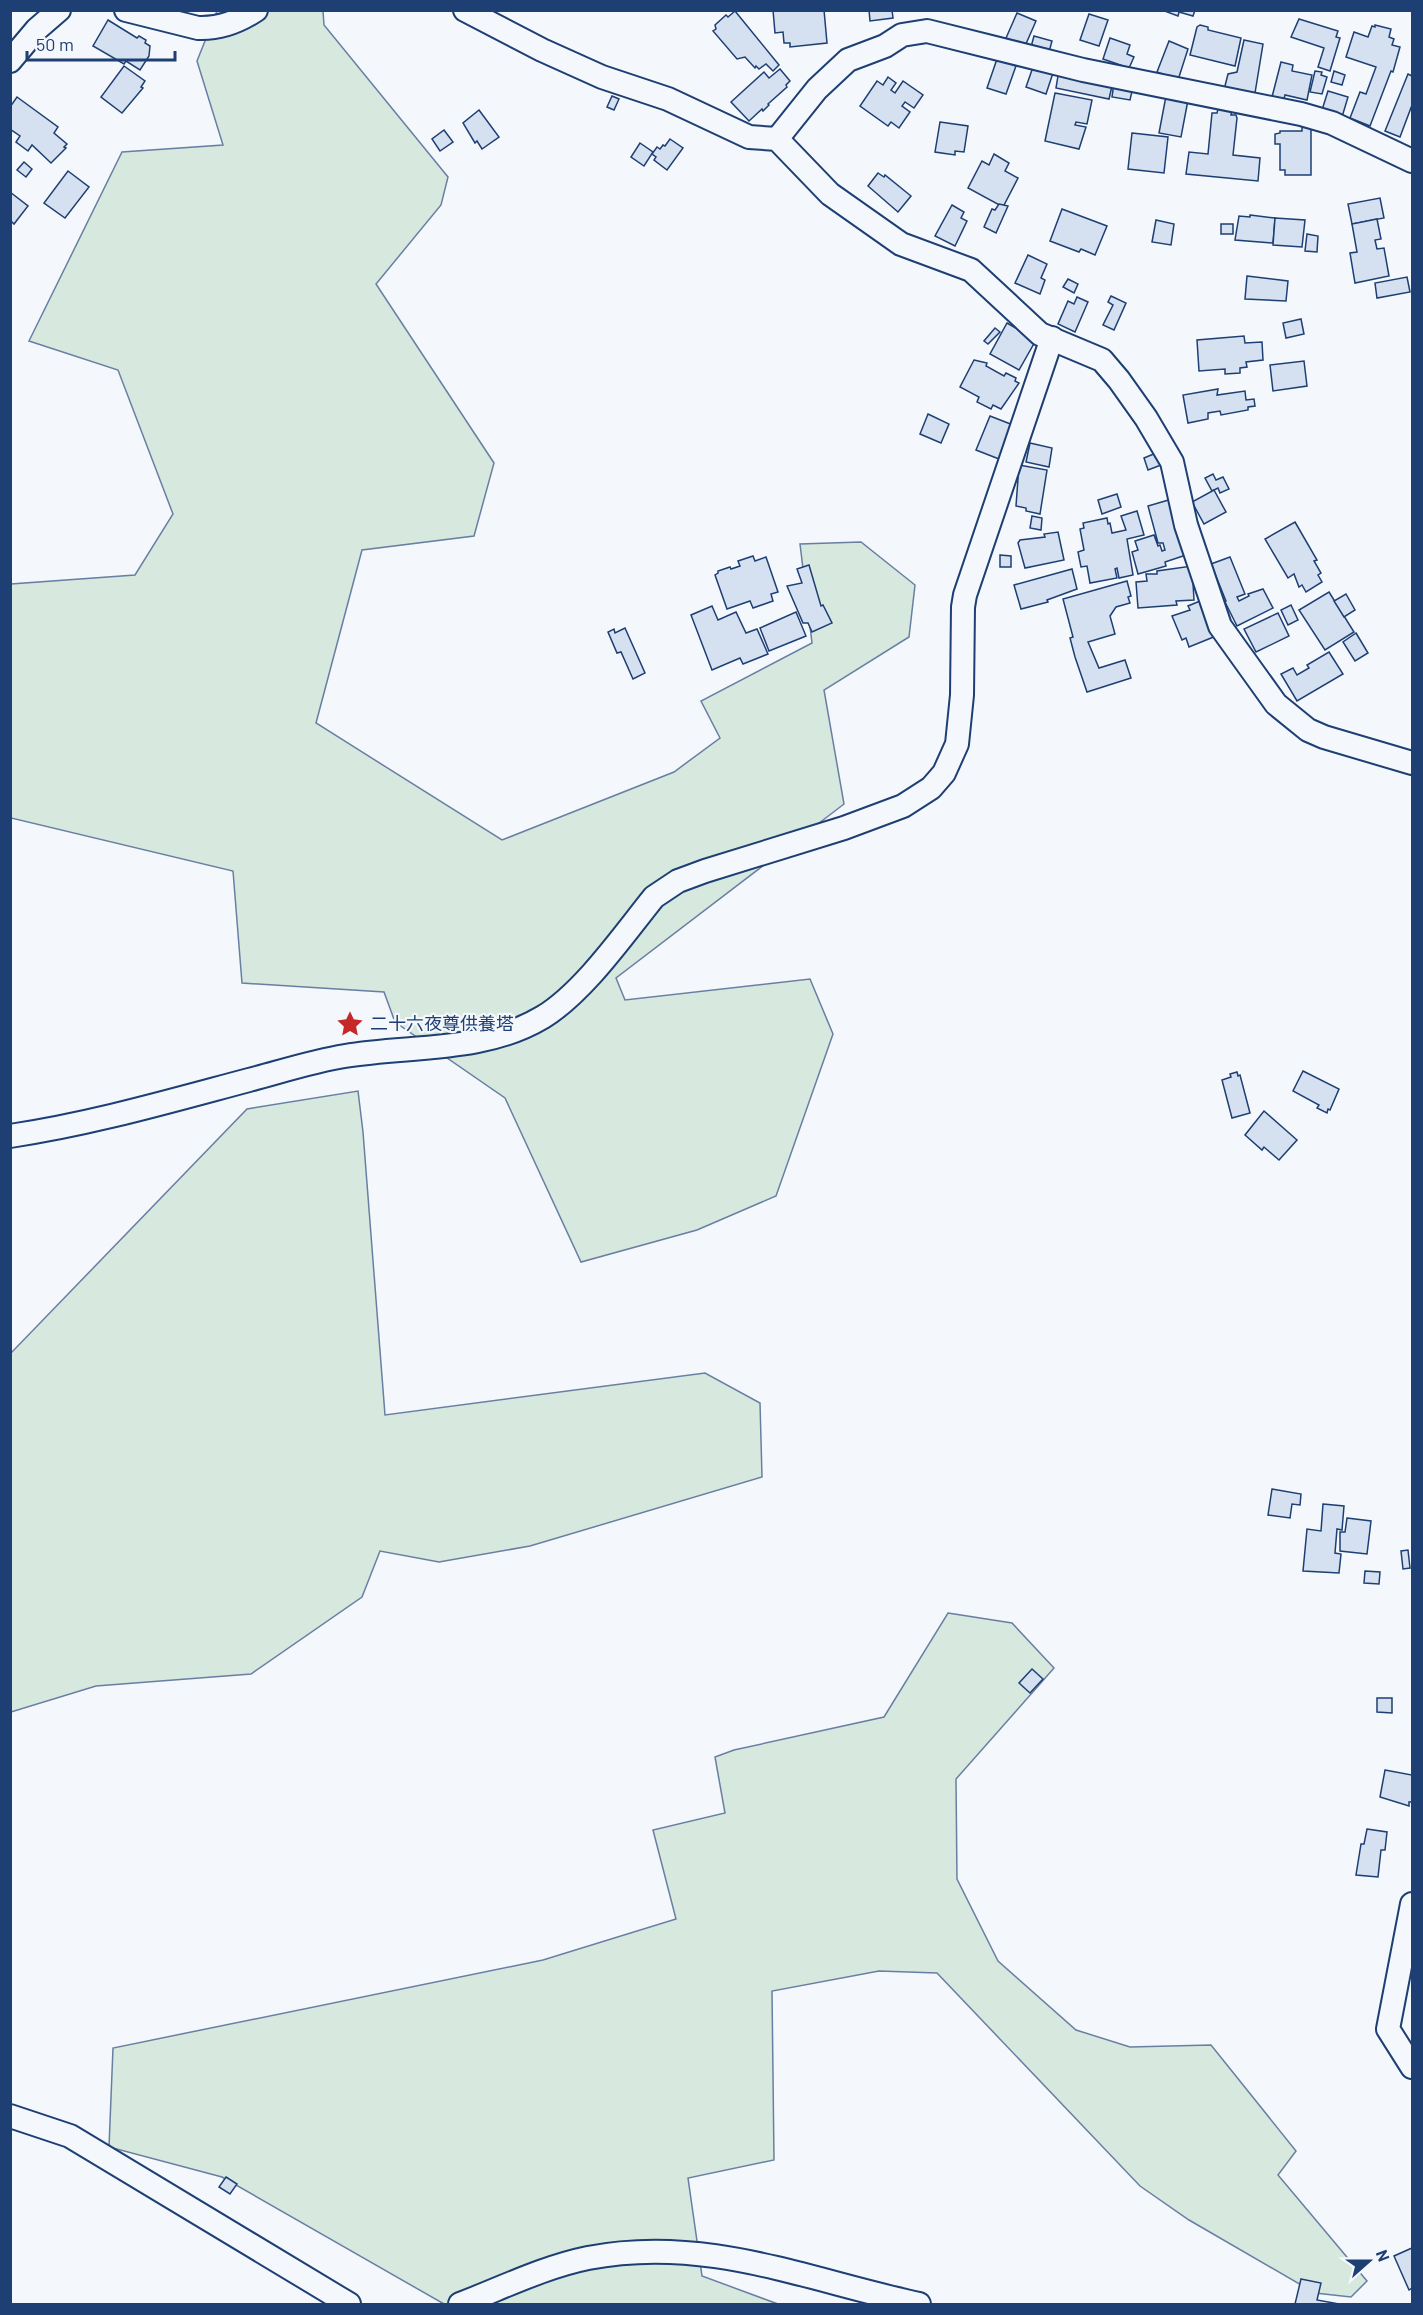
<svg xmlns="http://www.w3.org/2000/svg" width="1423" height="2315" font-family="Barlow,'Noto Sans JP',sans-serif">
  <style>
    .green { fill: #d7e8df; stroke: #687fa3; stroke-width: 1.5 }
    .building { fill: #d5e0f0; stroke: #1d3f73; stroke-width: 1.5 }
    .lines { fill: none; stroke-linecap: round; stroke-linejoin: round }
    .minor-casing { stroke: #1d3f73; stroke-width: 26 }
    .minor { stroke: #f4f7fb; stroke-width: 22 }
    .labels { text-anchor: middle; stroke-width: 4.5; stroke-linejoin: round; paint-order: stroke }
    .poi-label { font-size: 18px; fill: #1d3f73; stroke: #f4f7fb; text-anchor: start }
  </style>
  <rect width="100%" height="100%" fill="#f4f7fb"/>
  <!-- green -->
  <g class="green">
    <polygon points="217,11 323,11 324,25 448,177 441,205 376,284 494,463 474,536 362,550 316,723 502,840 674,772 720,738 701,701 812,643 800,544 861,542 915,585 909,637 824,690 844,804 616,978 625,1000 810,979 833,1034 776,1196 697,1230 581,1262 505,1098 395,1022 384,992 242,983 233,871 11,818 11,584 135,575 173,514 118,370 29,341 122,152 223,145 197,61"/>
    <polygon points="358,1091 363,1132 385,1415 705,1373 760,1403 762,1477 530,1546 439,1562 380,1551 362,1597 251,1674 96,1686 11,1712 11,1353 247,1109"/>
    <polygon points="948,1613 1012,1623 1054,1668 956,1779 957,1879 998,1961 1076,2030 1130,2047 1211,2045 1296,2151 1278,2175 1367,2281 1351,2297 1315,2293 1189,2220 1140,2186 937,1973 879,1971 772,1991 774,2160 688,2178 702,2276 778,2304 444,2304 222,2177 109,2147 113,2048 543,1960 676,1919 653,1830 725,1813 715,1757 734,1750 884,1717"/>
  </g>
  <!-- building -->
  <g class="building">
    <polygon points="773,10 824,10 827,43 790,47 790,43 784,43 783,32 775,33"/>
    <polygon points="869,10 892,10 893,18 870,21"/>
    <polygon points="1162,10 1195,10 1193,16 1179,12 1178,16"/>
    <polygon points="735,11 779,65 773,71 766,64 759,69 756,66 755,68 745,57 737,59 713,31 716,29 715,25 726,15 728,17"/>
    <polygon points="1017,13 1036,21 1025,46 1006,38"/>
    <polygon points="1089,14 1108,20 1099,46 1080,40"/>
    <polygon points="1299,19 1338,31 1336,37 1340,38 1330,71 1318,67 1324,48 1291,37"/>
    <polygon points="108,20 137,38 139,36 146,40 145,43 150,46 149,56 140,70 126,61 124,64 93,46"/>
    <polygon points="1200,25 1208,27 1208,30 1241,38 1235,66 1190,55 1197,27"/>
    <polygon points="1375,25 1391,29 1389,37 1394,39 1392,45 1400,47 1393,72 1391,71 1370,126 1350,118 1360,92 1366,94 1376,67 1346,57 1354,32 1368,37 1372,26 1375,27"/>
    <polygon points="1034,36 1052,41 1049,52 1031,47"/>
    <polygon points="1110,38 1130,45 1127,54 1134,57 1129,68 1103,59"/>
    <polygon points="1244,40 1263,44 1255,93 1253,95 1224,90 1228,74 1237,72"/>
    <polygon points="1169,41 1188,49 1178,80 1157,72"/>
    <polygon points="997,59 1016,66 1006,94 987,88"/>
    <polygon points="1281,62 1293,65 1292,71 1312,75 1307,100 1285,95 1284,99 1272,97"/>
    <polygon points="124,66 145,81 141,87 143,88 122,113 101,97"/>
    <polygon points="1033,67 1053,73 1046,94 1026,87"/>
    <polygon points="780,69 790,81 786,85 787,87 768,104 769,105 763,111 762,109 749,121 731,102 764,72 769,78"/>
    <polygon points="1315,71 1322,72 1321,75 1327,77 1322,94 1310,92"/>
    <polygon points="1334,71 1345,75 1342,85 1331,82"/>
    <polygon points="1408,74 1412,76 1412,105 1400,137 1385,131"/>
    <polygon points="1058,76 1112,86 1109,99 1056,88"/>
    <polygon points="888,77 896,83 891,90 895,93 903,81 923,95 914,108 905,102 902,106 910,112 899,128 891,122 888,126 860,106 877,81 883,85"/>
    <polygon points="1114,83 1133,87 1130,100 1112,97"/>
    <polygon points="1328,91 1348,97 1342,117 1322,110"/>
    <polygon points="1055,93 1092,100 1087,124 1076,122 1075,125 1086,127 1079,149 1045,141"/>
    <polygon points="612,96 619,99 614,110 607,107"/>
    <polygon points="1166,96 1188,100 1181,137 1159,133"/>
    <polygon points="17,97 58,127 54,133 67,144 64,147 66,148 51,163 32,145 28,151 16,142 20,136 10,129 10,107"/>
    <polygon points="1218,109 1232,110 1231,115 1236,115 1237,118 1233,155 1260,158 1258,181 1186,174 1189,152 1208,154 1212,113 1217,113"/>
    <polygon points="479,110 499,137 482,149 477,141 475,143 463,123"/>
    <polygon points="940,122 968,126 964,152 955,151 955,155 935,152"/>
    <polygon points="1302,124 1311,124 1311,175 1285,175 1285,170 1280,170 1280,144 1275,144 1275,134 1280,133 1280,131 1302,131"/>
    <polygon points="444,130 453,142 440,151 432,139"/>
    <polygon points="1132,133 1168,137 1164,173 1128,169"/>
    <polygon points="670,139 683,148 667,170 654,160 656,157 652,154 657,147 660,149 663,145 665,146"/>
    <polygon points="640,143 653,152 644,166 631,157"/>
    <polygon points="994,154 1009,163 1005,171 1018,178 1003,207 968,188 982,161 989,165"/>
    <polygon points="24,162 32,169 26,177 17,170"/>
    <polygon points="68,171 89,187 65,218 44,203"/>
    <polygon points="878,173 884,177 885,175 911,196 898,212 868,186"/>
    <polygon points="10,192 28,206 14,224 12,222 10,224"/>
    <polygon points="1380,198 1384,218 1352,224 1348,204"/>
    <polygon points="999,204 1008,206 996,233 984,227 992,209 995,210"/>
    <polygon points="952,205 964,212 961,218 967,221 955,246 935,236"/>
    <polygon points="1062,209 1107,226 1095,255 1081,249 1079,252 1050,241"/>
    <polygon points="1250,215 1275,218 1273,243 1235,240 1239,216 1250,217"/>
    <polygon points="1275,218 1305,220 1302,247 1273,245"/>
    <polygon points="1377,219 1381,239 1375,240 1377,249 1384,248 1389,276 1355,283 1350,253 1357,252 1352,224"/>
    <polygon points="1156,220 1174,224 1171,245 1152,242"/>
    <rect x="1221" y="224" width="12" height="10"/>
    <polygon points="1307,234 1318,236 1317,252 1305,251"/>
    <polygon points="1028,255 1047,264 1041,278 1045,280 1040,294 1015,283"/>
    <polygon points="1247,276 1288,281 1286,301 1245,299"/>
    <polygon points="1407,277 1410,292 1377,298 1375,283"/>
    <polygon points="1068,279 1078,284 1074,293 1063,287"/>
    <polygon points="1111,296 1126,303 1114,330 1103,325 1113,305 1108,302"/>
    <polygon points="1077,297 1088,302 1075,332 1058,324 1068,301 1074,304"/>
    <polygon points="1301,319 1304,334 1286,338 1283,323"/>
    <polygon points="1007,323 1036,340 1019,370 990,354"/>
    <polygon points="995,328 1000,332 988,344 984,341"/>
    <polygon points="1244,336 1245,343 1262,342 1263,360 1246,362 1247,367 1240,368 1240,373 1225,374 1225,369 1199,371 1197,340"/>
    <polygon points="974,360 987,363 986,366 1004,376 1006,373 1016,378 1015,381 1019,383 1001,409 993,405 991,409 977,402 979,397 960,387"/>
    <polygon points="1304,361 1307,386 1273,391 1270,365"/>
    <polygon points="1218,389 1217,395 1245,391 1246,400 1254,399 1255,406 1248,407 1248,410 1221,415 1220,411 1208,413 1208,419 1188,423 1183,395"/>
    <polygon points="928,414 949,424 941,443 920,434"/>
    <polygon points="990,416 1013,425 999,459 976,450"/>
    <polygon points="1030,443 1052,448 1049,467 1026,462"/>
    <polygon points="1156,453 1161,465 1148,470 1144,458"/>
    <polygon points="1019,465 1047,470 1040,514 1026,511 1026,508 1016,506"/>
    <polygon points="1213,474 1216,480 1223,477 1229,489 1220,493 1218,488 1212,491 1205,478"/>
    <polygon points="1214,490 1226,512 1204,524 1192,502"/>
    <polygon points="1117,494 1121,507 1102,514 1098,500"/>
    <polygon points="1172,499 1189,554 1165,562 1166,566 1138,574 1132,552 1138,550 1135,541 1154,535 1158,546 1160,545 1162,551 1165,550 1163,543 1158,543 1148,506"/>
    <polygon points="1137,511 1144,535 1127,539 1133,575 1119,578 1117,568 1115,569 1117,578 1090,583 1087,566 1081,567 1078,552 1084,550 1080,529 1084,528 1083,523 1107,518 1108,524 1110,523 1112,533 1126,530 1121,516"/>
    <polygon points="1032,516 1042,518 1041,530 1030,528"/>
    <polygon points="1295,522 1317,560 1314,561 1321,573 1318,575 1322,582 1306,592 1302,585 1299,587 1294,574 1288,578 1265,539"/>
    <polygon points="1058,532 1064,560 1025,568 1018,543 1020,540 1045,537 1044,534"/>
    <polygon points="1000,555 1011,556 1011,567 1000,567"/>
    <polygon points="753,556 755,561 766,557 778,592 771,594 773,601 753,608 750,601 727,609 715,575 718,573 718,571 730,567 731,569 740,566 738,561"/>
    <polygon points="1230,557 1245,594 1237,597 1239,601 1249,596 1248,594 1263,589 1273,608 1237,626 1225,602 1226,601 1211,564"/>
    <polygon points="809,565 821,606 823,605 832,623 812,632 808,623 803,623 787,586 802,583 797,569"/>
    <polygon points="1192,566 1194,600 1176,601 1177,605 1138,608 1136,582 1147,581 1146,574 1157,574 1157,571"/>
    <polygon points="1072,569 1077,589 1047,600 1048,602 1021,609 1014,585"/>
    <polygon points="1127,581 1131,596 1128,597 1130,603 1116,607 1110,616 1115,634 1088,642 1099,668 1125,660 1131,678 1087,692 1075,657 1070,638 1073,637 1063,599"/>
    <polygon points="1329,592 1354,632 1325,650 1299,610"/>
    <polygon points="1346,594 1355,610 1344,617 1334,601"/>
    <polygon points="1200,601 1216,636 1189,647 1186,638 1182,640 1172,616 1190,610 1188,606"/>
    <polygon points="1291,605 1298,620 1288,625 1281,610"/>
    <polygon points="712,606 718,620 736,612 746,633 757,629 768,654 743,664 740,658 712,670 691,615"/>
    <polygon points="796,612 806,636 769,651 760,628"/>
    <polygon points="1278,613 1289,636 1256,652 1244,629"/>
    <polygon points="625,628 645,673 633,679 621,652 617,653 608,632 614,629 615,633"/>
    <polygon points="1356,633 1368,653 1355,661 1343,642"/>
    <polygon points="1329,652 1343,674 1297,701 1281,674 1293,668 1297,675 1309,668 1307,665"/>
    <polygon points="1303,1071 1339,1089 1330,1110 1328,1109 1327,1113 1317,1108 1319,1105 1293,1091"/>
    <polygon points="1237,1072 1238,1076 1240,1075 1250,1113 1232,1118 1222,1080 1231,1077 1230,1074"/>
    <polygon points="1264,1111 1297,1140 1279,1160 1264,1147 1262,1150 1245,1135"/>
    <polygon points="1272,1489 1301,1494 1300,1505 1292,1504 1290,1518 1268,1515"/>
    <polygon points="1323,1504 1344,1506 1342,1530 1337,1529 1335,1553 1341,1554 1339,1573 1303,1571 1307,1529 1321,1531"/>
    <polygon points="1347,1518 1371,1521 1367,1554 1340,1551 1340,1532 1345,1532"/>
    <polygon points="1408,1550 1410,1568 1403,1569 1401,1551"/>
    <polygon points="1365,1571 1380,1572 1379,1584 1364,1583"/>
    <polygon points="1032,1669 1043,1679 1030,1693 1019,1683"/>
    <polygon points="1377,1698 1392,1698 1392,1713 1377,1712"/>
    <polygon points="1385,1770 1412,1775 1412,1802 1409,1802 1409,1806 1380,1797"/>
    <polygon points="1367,1829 1387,1832 1385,1850 1381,1850 1378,1877 1356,1875 1361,1844 1364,1844"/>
    <polygon points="226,2177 237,2184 230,2194 219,2187"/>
    <polygon points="1412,2248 1412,2288 1409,2290 1394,2256"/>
    <polygon points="1301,2279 1321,2283 1317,2300 1339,2304 1295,2304"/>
  </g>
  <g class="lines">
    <defs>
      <g id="minor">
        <path d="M126,10l72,18c22,1 40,-6 58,-18"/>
        <polyline points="465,10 542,50 602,77 668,99 749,137 777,139 830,194 901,244 971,270 1040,334 1102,360 1119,380 1146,418 1172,462 1186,525 1220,626 1276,704 1308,730 1324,737 1412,763"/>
        <polyline points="10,61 37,29 59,10"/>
        <polyline points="777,139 817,89 848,60 885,46 902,35 927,31 1083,70 1301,114 1332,123 1412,161"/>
        <path d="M10,1136c81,-12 160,-35 239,-56 31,-8 64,-19 96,-24 67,-11 138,-3 198,-39 41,-25 81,-83 111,-120l24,-16 27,-10 139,-43 59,-22 28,-18 13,-15 13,-29 5,-49 1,-88 2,-12 87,-257"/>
        <polyline points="1412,1904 1388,2029 1412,2067"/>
        <polyline points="10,2116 70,2136 349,2304"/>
        <path d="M460,2304c42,-16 84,-37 128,-46 118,-23 219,22 331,46"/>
      </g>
    </defs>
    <!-- minor casing -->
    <use href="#minor" class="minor-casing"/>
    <!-- minor -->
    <use href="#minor" class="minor"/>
  </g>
  <!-- icons -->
  <defs>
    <symbol id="sight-bare" viewBox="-9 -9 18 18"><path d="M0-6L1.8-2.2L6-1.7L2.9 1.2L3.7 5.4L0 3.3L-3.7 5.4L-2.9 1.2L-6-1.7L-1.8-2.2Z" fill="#c62828" stroke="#f4f7fb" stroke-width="2.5" paint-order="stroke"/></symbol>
  </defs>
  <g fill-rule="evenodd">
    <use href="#sight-bare" x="331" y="1005" width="38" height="38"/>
  </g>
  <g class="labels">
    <!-- poi labels -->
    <g class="poi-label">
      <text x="370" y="1030">二十六夜尊供養塔</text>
    </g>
  </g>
  <!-- border -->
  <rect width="1423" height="2315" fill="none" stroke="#1d3f73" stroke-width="24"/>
  <!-- north arrow -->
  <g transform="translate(1369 2261) rotate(69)" stroke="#f4f7fb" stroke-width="4.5" paint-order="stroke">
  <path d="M0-4.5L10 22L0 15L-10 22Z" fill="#1d3f73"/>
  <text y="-9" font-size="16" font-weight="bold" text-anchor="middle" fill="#1d3f73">N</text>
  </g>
  <!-- scale -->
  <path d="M27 51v9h148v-9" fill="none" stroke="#1d3f73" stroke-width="3"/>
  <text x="36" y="51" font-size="18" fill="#1d3f73" stroke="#f4f7fb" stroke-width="4.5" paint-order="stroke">50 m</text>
</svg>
